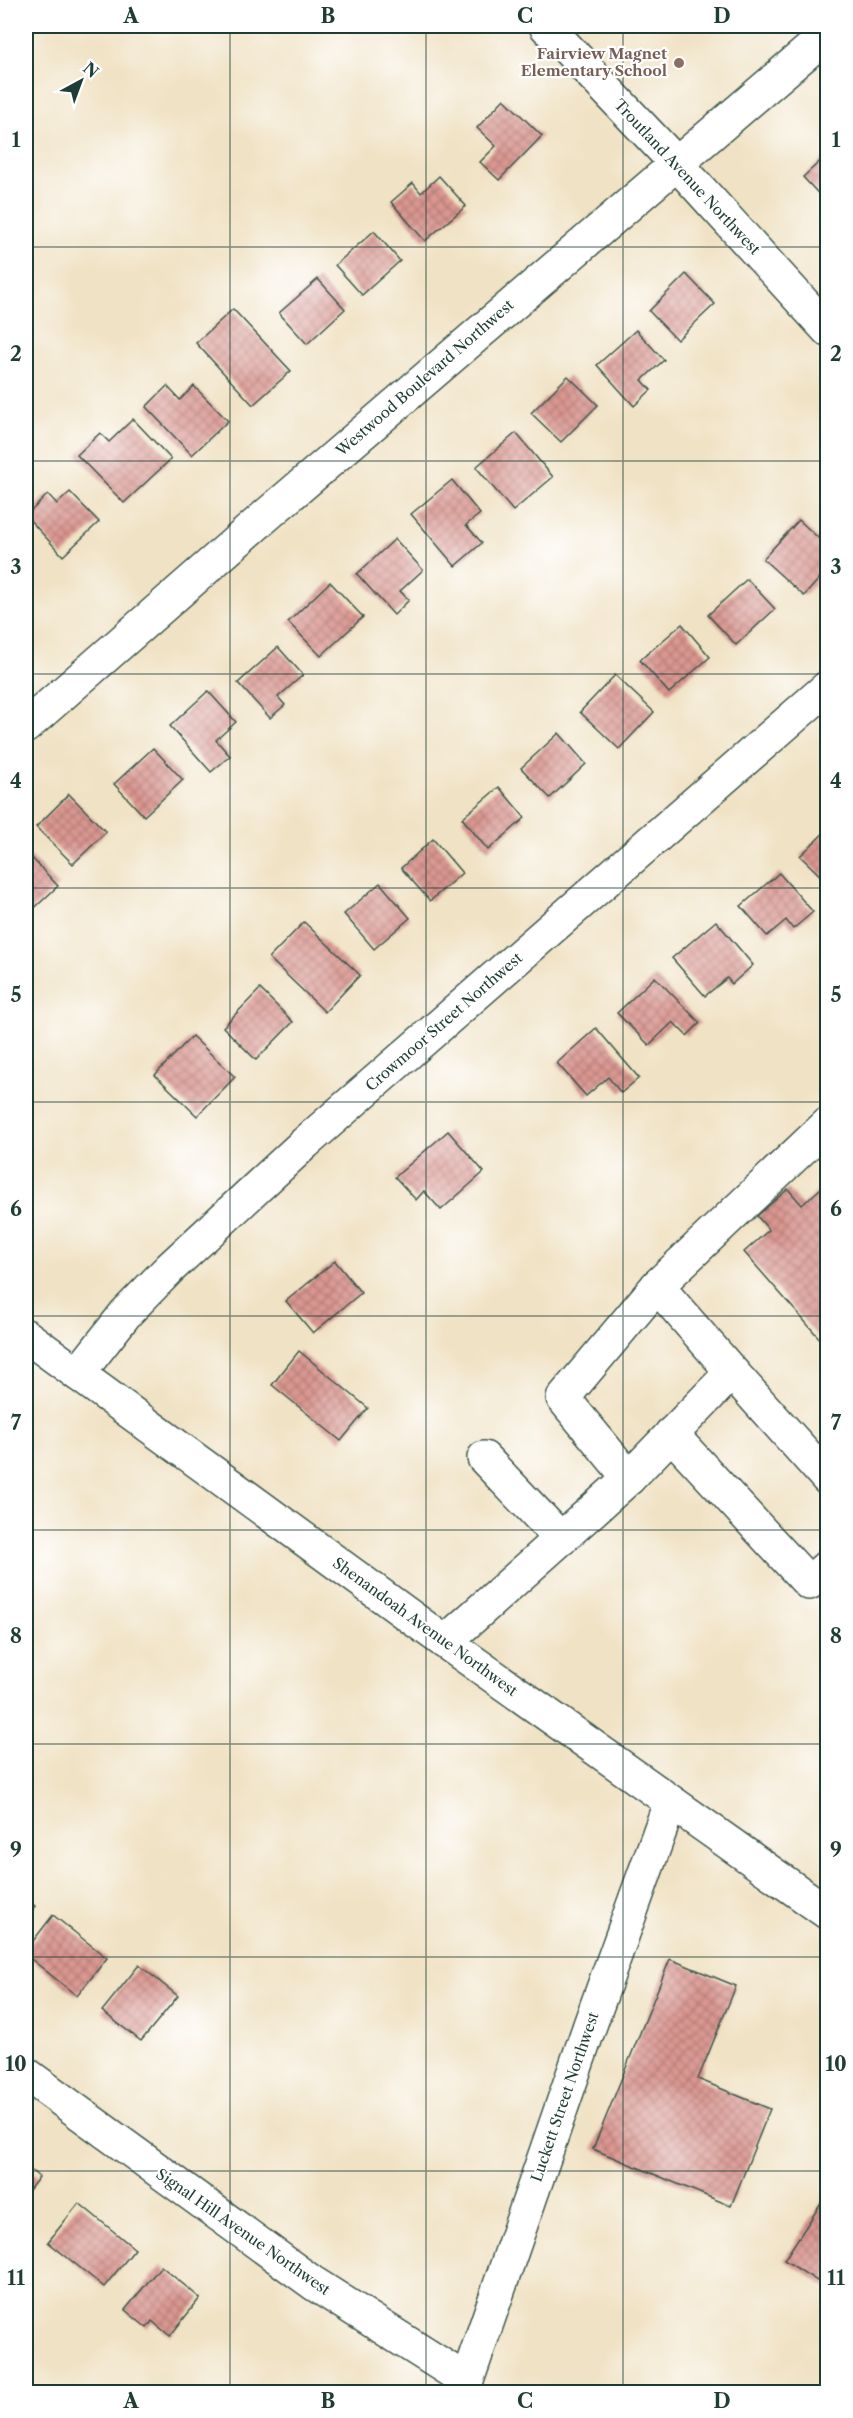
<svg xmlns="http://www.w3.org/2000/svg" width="853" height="2418" font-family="'Libre Caslon Text',serif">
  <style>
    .building { fill: url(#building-cross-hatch) }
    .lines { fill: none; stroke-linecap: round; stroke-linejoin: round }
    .minor-casing { stroke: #3e564a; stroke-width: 36 }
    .major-casing { stroke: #3e564a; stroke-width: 36 }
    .minor { stroke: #fff; stroke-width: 33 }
    .major { stroke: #fff; stroke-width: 33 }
    .grid { fill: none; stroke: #1f3d34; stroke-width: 1.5; stroke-opacity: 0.55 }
    .education-dot { fill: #8d6e63; stroke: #fff; stroke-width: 2 }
    .labels { text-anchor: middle; stroke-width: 4.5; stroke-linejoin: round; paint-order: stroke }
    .education-label { font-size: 15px; font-weight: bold; fill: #785e54; stroke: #fff; text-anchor: end }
    .street-label { font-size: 15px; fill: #1f3d34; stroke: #fff }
    .neatline { fill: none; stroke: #1f3d34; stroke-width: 2 }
    .grid-label { font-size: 20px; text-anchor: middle; font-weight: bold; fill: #1f3d34 }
  </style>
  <defs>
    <pattern id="building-cross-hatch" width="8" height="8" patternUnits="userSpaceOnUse" patternTransform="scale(1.5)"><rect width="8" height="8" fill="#db9791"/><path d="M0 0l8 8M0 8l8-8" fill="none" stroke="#b17c77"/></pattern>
  </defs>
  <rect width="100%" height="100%" fill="#fff"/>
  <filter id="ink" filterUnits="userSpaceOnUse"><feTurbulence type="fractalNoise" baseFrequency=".0167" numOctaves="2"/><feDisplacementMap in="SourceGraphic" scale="12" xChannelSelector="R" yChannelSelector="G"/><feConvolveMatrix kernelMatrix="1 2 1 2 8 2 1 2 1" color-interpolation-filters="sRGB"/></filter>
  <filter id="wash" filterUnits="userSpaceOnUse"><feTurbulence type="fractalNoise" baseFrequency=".008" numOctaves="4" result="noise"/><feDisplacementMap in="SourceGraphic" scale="24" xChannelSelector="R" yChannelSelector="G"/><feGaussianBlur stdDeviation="1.35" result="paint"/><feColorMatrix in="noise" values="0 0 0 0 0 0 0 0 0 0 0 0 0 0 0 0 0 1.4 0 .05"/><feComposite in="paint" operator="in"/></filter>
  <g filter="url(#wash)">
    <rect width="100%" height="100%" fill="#f0e2c4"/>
    <g id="blocks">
      <!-- building -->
      <g class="building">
        <polygon points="504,99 542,136 499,180 480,162 496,146 477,128"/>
        <polygon points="828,154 828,204 803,177"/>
        <polygon points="439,176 466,206 425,241 391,202 413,183 421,193"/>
        <polygon points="374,231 400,261 362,295 335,265"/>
        <polygon points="686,274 715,304 677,340 649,311"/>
        <polygon points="318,279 345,309 307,344 279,313"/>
        <polygon points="233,309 291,371 253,405 196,343"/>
        <polygon points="636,330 664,360 642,380 651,390 634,406 597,365"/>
        <polygon points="568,376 598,405 561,442 531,413"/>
        <polygon points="167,386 180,400 194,386 228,421 192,455 146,407"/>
        <polygon points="133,419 171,459 124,503 77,455 100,433 109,442"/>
        <polygon points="516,433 553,477 513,511 476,467"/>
        <polygon points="452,480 480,514 466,525 482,543 455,566 411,514"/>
        <polygon points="70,492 99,522 63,556 26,516 48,494 57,504"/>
        <polygon points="799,520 828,547 828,569 804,596 763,559"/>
        <polygon points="395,539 423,570 400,591 409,600 394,615 357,574"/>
        <polygon points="747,579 775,609 736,645 708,615"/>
        <polygon points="330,582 363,617 321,656 288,622"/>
        <polygon points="682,624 710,657 669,693 640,660"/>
        <polygon points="278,647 303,675 278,697 285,705 270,718 238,683"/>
        <polygon points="615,675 654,712 619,749 580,712"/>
        <polygon points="208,691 236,722 216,740 230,756 211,772 170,726"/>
        <polygon points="559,733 586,764 550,798 521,768"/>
        <polygon points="153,748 183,780 144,816 114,784"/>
        <polygon points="499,787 525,818 488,850 462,818"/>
        <polygon points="69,794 106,832 73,864 36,827"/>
        <polygon points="828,829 828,883 800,856"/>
        <polygon points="433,839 462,873 430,901 401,868"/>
        <polygon points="30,856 58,886 26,916 26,860"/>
        <polygon points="779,873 813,912 793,929 786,920 767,936 741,906"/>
        <polygon points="380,883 410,918 374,949 344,914"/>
        <polygon points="716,921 753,965 732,984 727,978 705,996 672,958"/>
        <polygon points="304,922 360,975 325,1012 269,958"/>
        <polygon points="655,977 700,1023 687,1036 673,1022 649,1045 617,1013"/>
        <polygon points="260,989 293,1022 256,1060 223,1027"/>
        <polygon points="596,1028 639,1078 621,1093 608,1077 586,1096 557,1063"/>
        <polygon points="192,1036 235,1077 197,1116 155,1075"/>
        <polygon points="448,1131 484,1172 441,1210 424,1191 416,1200 395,1177"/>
        <polygon points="828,1182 828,1348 744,1252 769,1230 757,1216 788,1189 802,1205"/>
        <polygon points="335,1261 361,1293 313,1333 286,1301"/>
        <polygon points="299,1351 368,1408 341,1441 272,1385"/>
        <polygon points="26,1898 35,1906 26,1917"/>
        <polygon points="53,1915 107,1958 77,1996 26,1955 26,1950"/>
        <polygon points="670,1959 736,1986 698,2079 770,2109 731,2206 593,2149"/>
        <polygon points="139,1965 178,1996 141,2041 102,2011"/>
        <polygon points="26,2166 39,2177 26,2194"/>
        <polygon points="828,2193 828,2288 784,2260"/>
        <polygon points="79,2203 135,2249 104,2287 48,2242"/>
        <polygon points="161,2266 200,2298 170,2336 152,2321 147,2328 125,2310"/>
      </g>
    </g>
  </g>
  <g filter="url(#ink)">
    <use href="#blocks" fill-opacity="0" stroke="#3e564a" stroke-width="1.5"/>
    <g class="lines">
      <defs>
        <g id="minor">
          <polyline points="546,26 676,163 828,330"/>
          <polyline points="26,726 268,514 828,34"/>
          <polyline points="732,1372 828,1479"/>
          <polyline points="78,1374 126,1313 170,1268 305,1143 828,687"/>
          <polyline points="671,1434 809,1583 828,1566"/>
          <polyline points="484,1458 561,1539"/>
          <polyline points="629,1478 563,1398 657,1286"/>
          <polyline points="445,1642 629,1478 732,1372 657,1286 828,1124"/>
          <polyline points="26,2074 313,2283 467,2381"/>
          <polyline points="463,2392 590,2025 670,1803"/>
        </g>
        <polyline id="major" points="26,1336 445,1642 828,1913"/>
      </defs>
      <!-- minor casing -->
      <use href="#minor" class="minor-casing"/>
      <!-- major casing -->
      <use href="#major" class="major-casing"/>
      <!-- minor -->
      <use href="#minor" class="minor"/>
      <!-- major -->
      <use href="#major" class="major"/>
    </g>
  </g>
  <!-- grid -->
  <path class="grid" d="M230,26v2366M426,26v2366M623,26v2366M26,247h802M26,461h802M26,674h802M26,888h802M26,1102h802M26,1316h802M26,1530h802M26,1744h802M26,1957h802M26,2171h802"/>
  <!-- markers -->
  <circle class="education-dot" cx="679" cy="63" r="6"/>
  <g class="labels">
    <!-- education labels -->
    <g class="education-label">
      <text x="667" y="59">Fairview Magnet<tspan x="667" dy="17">Elementary School</tspan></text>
    </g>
    <!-- street labels -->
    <g class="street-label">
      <text transform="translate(687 177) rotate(47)" y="5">Troutland Avenue Northwest</text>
      <text transform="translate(425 378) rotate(-41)" y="5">Westwood Boulevard Northwest</text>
      <text transform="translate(444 1022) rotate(-41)" y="5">Crowmoor Street Northwest</text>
      <text transform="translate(425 1627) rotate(36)" y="5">Shenandoah Avenue Northwest</text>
      <text transform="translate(565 2097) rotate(-71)" y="5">Luckett Street Northwest</text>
      <text transform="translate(243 2232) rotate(35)" y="5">Signal Hill Avenue Northwest</text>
    </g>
  </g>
  <!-- margin -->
  <rect width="853" height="2418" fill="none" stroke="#fff" stroke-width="66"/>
  <!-- north arrow -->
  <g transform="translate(81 81) rotate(41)" stroke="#ffffff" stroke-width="4.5" paint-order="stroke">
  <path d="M0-4.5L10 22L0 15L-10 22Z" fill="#1f3d34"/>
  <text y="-9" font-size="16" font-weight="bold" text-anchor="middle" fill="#1f3d34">N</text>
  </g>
  <rect x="33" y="33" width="787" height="2352" class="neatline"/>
  <g class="grid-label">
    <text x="131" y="23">A</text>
    <text x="328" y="23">B</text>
    <text x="525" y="23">C</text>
    <text x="722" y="23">D</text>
    <text x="16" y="147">1</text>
    <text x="836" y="147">1</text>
    <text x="16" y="361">2</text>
    <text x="836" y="361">2</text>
    <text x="16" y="574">3</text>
    <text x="836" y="574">3</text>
    <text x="16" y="788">4</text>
    <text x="836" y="788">4</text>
    <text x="16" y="1002">5</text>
    <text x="836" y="1002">5</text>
    <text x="16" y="1216">6</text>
    <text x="836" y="1216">6</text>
    <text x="16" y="1430">7</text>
    <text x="836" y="1430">7</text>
    <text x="16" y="1643">8</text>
    <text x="836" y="1643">8</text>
    <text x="16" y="1857">9</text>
    <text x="836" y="1857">9</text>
    <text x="16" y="2071">10</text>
    <text x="836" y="2071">10</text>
    <text x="16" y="2285">11</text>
    <text x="836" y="2285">11</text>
    <text x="131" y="2408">A</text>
    <text x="328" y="2408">B</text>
    <text x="525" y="2408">C</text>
    <text x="722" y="2408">D</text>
  </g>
</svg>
